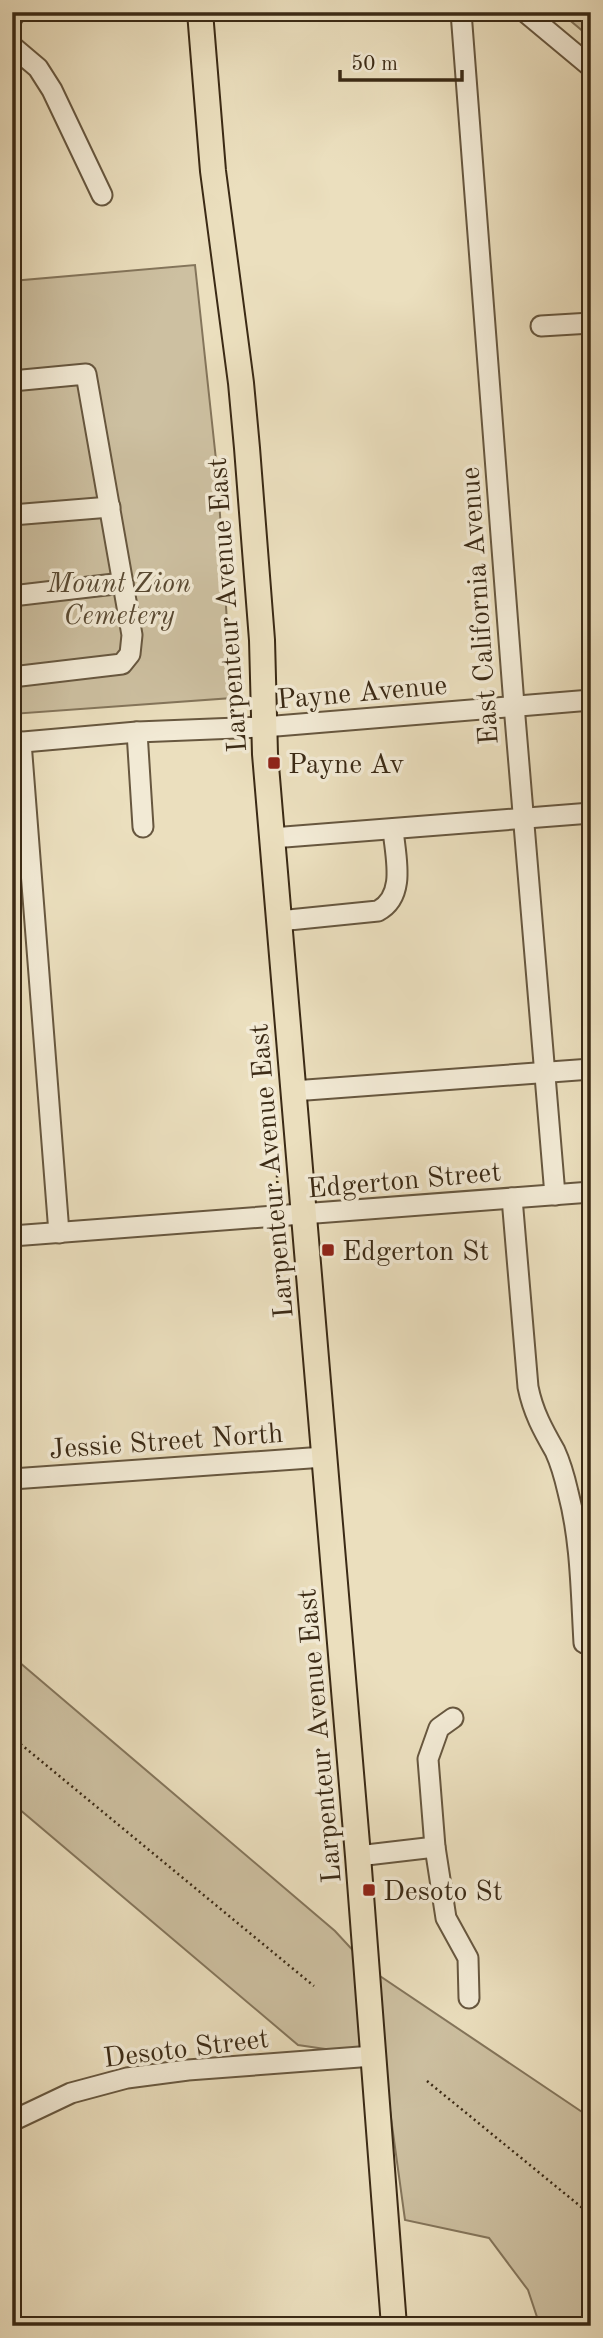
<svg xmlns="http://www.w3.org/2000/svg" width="603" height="2338" font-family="'Old Standard TT',serif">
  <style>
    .green { fill: #cdc0a1; stroke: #84755b; stroke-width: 2 }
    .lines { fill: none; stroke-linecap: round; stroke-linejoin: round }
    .minor-casing { stroke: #67573f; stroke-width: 23 }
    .major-casing { stroke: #3b2a15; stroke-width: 28 }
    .path { stroke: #3b2a15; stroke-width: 2.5; stroke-dasharray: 2 3.5; stroke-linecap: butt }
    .minor { stroke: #f2ead5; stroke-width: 19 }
    .major { stroke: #ebdfbe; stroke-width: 24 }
    .poi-dot { fill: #8f2418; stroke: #f2ead5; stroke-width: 2.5 }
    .labels { text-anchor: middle; stroke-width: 7; stroke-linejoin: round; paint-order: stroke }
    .park-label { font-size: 28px; font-style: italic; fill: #584831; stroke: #f2ead5 }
    .street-label { font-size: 28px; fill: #3b2a15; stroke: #f2ead5 }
    .poi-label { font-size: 28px; fill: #3b2a15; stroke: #f2ead5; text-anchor: start }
  </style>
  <rect width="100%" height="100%" fill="#ebdfbe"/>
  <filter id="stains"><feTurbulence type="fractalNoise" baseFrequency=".00286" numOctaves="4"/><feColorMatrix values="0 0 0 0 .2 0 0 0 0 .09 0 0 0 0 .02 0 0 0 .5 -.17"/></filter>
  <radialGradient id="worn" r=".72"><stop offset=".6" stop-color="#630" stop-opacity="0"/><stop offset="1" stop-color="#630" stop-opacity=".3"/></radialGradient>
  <!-- green -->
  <g class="green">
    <polygon points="560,12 591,12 591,38"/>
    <polygon points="195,265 217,469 232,698 12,714 12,281"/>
    <polygon points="12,1656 335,1931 371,1970 591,2118 591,2326 540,2326 528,2290 489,2238 405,2220 372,1980 373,2056 298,2045 12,1803"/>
  </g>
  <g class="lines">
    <defs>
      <g id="minor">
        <polyline points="461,12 514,705 555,1195"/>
        <polyline points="525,12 591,67"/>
        <polyline points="12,18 16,12"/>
        <polyline points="12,46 38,68 52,90 102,195"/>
        <polyline points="541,326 591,323"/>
        <polyline points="12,381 86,374 132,635 130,654 122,664 12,677"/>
        <polyline points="12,515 110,507"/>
        <polyline points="12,596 123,583"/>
        <polyline points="137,732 143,827"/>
        <polyline points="21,742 59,1233"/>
        <polyline points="12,743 137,732 264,727 591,700"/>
        <polyline points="272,838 591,813"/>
        <path d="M279,921l99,-10c29,-15 17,-56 15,-82"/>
        <polyline points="293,1091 591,1069"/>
        <path d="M512,1198l16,189c5,25 15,43 27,64 6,13 10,28 13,41 13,49 13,101 16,151"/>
        <polyline points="12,1236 591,1192"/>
        <polyline points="12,1479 324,1457"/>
        <polyline points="453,1718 439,1728 428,1759 435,1847 446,1918 468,1958 469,1998"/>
        <polyline points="358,1856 435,1847"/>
        <polyline points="12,2121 71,2093 127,2078 188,2070 373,2056"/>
      </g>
      <polyline id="major" points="200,12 213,171 241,383 247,448 262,640 265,754 358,1856 394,2326"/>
    </defs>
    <!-- minor casing -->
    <use href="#minor" class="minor-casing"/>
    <!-- major casing -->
    <use href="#major" class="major-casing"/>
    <!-- path -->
    <g class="path">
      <polyline points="278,1194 277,1176 280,1176"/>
      <polyline points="12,1737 314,1986"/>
      <polyline points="427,2081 591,2215"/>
    </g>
    <!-- minor -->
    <use href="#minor" class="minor"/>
    <!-- major -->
    <use href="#major" class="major"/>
  </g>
  <!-- markers -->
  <g class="poi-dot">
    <rect x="267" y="756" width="14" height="14" rx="3.5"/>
    <rect x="321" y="1243" width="14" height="14" rx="3.5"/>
    <rect x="362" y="1883" width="14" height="14" rx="3.5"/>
  </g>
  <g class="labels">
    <!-- park labels -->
    <g class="park-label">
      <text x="119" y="592">Mount Zion<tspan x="119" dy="32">Cemetery</tspan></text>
    </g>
    <!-- street labels -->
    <g class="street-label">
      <text transform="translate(226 605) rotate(-94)" y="10">Larpenteur Avenue East</text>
      <text transform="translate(478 606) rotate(-94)" y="10">East California Avenue</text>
      <text transform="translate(362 691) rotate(-5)" y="10">Payne Avenue</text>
      <text transform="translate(270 1171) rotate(-95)" y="10">Larpenteur Avenue East</text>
      <text transform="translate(404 1179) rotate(-5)" y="10">Edgerton Street</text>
      <text transform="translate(166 1440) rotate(-4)" y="10">Jessie Street North</text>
      <text transform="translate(318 1736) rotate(-95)" y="10">Larpenteur Avenue East</text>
      <text transform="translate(186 2047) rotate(-7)" y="10">Desoto Street</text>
    </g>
    <!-- poi labels -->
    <g class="poi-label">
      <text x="288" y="773">Payne Av</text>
      <text x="342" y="1260">Edgerton St</text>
      <text x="383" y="1900">Desoto St</text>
    </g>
  </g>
  <!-- margin -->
  <rect width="603" height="2338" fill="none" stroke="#ebdfbe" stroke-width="42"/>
  <rect x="14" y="14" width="575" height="2310" fill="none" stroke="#3b2a15" stroke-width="3.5"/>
  <rect x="21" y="21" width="561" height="2296" fill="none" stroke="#3b2a15" stroke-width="2"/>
  <!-- scale -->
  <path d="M340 70v10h122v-10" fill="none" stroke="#3b2a15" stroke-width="3.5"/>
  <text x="351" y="70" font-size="21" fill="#3b2a15" stroke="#f2ead5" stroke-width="5" paint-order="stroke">50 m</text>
  <rect width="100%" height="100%" filter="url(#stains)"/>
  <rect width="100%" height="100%" fill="url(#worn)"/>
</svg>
